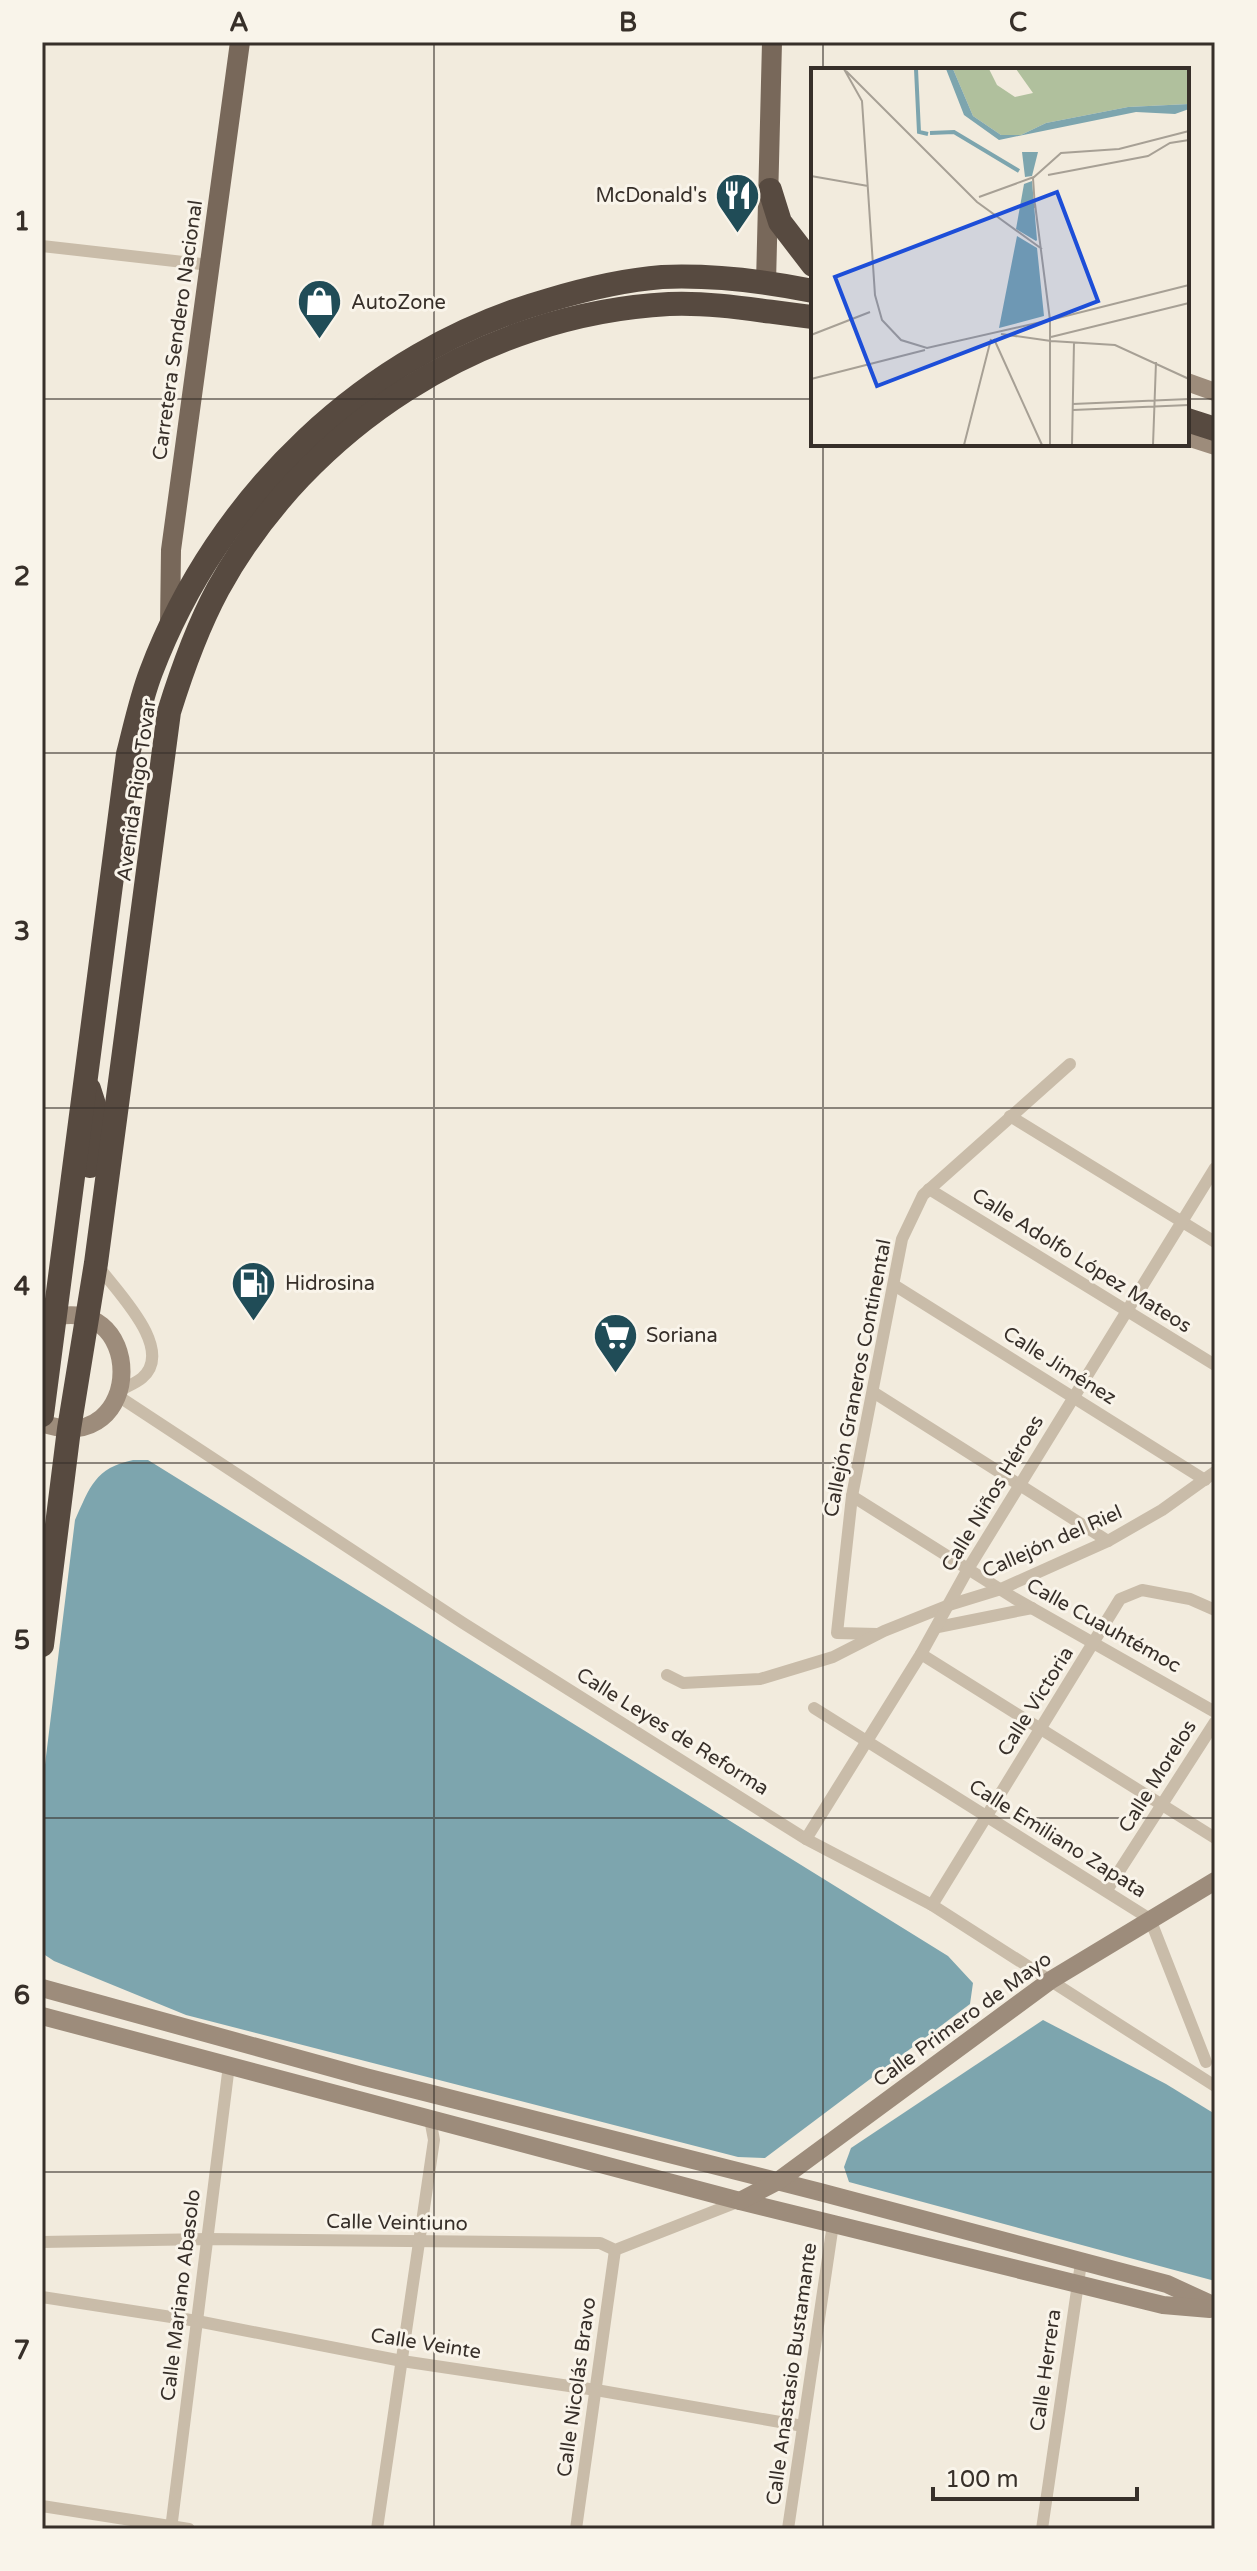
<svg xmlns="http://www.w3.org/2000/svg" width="1257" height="2571" font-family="'Varela Round',sans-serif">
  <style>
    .water { fill: #7da5ae }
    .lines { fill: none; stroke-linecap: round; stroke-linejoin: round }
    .street { stroke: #c9bca9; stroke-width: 12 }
    .secondary { stroke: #9d8c7b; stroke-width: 18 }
    .primary { stroke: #78685a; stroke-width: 20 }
    .highway { stroke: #574a40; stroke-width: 24 }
    .grid { fill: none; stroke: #372f29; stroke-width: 2; stroke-opacity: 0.55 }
    .labels { text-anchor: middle; stroke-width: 6; stroke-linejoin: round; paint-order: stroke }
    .poi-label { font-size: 20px; fill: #372f29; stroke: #f9f4ea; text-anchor: start }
    .street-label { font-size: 20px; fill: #372f29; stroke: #f9f4ea }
    .inset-river { fill: none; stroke: #7da5ae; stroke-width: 4 }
    .inset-road { fill: none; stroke: #a7a095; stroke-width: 2 }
    .view { fill: #1d4ed8; fill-opacity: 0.15; stroke: #1d4ed8; stroke-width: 4 }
    .inset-edge { fill: none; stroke: #372f29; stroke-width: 4 }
    .neatline { fill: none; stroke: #372f29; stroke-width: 3 }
    .grid-label { font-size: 26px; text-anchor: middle; font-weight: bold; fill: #372f29 }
  </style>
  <rect width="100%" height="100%" fill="#f2ebdd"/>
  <!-- water -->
  <g class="water">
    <path d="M133,1460h15l800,496 25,27 -3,21 -205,154 -27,-1 -552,-142 -132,-54 -12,-8v-164l33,-269c15,-33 20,-52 58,-60z"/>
    <polygon points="1043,2020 1166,2084 1215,2114 1215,2281 849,2182 844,2167 851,2148"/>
  </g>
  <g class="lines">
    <!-- street -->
    <g class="street">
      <polyline points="42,246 210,265"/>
      <polyline points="1010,1116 1215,1242"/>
      <polyline points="929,1189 1215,1365"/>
      <path d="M98,1266c18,25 78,83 44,112 -6,5 -14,8 -21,12"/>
      <polyline points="894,1285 1205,1480"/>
      <polyline points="873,1392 1108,1541"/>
      <polyline points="118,1396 463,1623 806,1839 932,1905 1215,2086"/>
      <polyline points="852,1496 1014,1598 1215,1712"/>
      <polyline points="938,1627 1032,1608"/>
      <polyline points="877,1634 837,1633 852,1496 902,1239 923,1195 1070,1064"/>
      <polyline points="921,1654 1215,1838"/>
      <polyline points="667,1675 683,1683 760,1679 833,1657 884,1631 949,1605 1001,1589 1108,1541 1162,1510 1215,1472"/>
      <polyline points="814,1708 1150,1919 1206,2062"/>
      <polyline points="806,1839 921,1654 968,1569 1215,1168"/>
      <polyline points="1107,1890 1215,1722"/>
      <polyline points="932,1905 1120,1599 1142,1590 1190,1599 1215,1610"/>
      <polyline points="42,2242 207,2239 600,2243 615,2250 740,2201"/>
      <polyline points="42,2297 197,2321 402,2361 596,2390 803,2426"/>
      <polyline points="42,2506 189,2529"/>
      <polyline points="171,2529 229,2065"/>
      <polyline points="377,2529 434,2140 430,2119"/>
      <polyline points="576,2529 615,2250"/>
      <polyline points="788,2529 833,2224"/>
      <polyline points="1042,2529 1081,2263"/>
    </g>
    <!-- secondary -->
    <g class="secondary">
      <polyline points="1187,382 1215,392"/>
      <polyline points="1187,437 1215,446"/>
      <path d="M42,1321c106,-40 106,141 0,102"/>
      <polyline points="42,1988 365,2077 820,2192 1167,2284 1215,2306"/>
      <polyline points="42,2016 740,2201 1163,2305 1210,2309"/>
      <polyline points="740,2201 778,2181 1051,1980 1215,1881"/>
    </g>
    <!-- primary -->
    <g class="primary">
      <polyline points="766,283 772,42"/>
      <polyline points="170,625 171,550 240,42"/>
    </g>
    <!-- highway -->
    <g class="highway">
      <polyline points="770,190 780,222 813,265"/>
      <polyline points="1187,420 1215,429"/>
      <polyline points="89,1089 98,1117 90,1166"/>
      <path d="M42,1415l86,-661c7,-27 13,-56 23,-82 67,-177 215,-320 398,-372 37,-11 74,-20 113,-23 51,-2 102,4 151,14"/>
      <path d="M42,1645l27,-216 27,-166 73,-551c13,-42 28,-84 49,-123 90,-163 264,-275 451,-285 49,-2 96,8 144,13"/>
    </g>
  </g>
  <!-- grid -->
  <path class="grid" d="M434,42v2487M823,42v28M42,399h771M1187,399h28M823,444v2085M42,753h1173M42,1108h1173M42,1463h1173M42,1818h1173M42,2172h1173"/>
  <!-- icons -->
  <defs>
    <symbol id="restaurant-pin" viewBox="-11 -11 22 30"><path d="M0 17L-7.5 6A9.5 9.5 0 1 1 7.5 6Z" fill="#204c57" stroke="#f9f4ea"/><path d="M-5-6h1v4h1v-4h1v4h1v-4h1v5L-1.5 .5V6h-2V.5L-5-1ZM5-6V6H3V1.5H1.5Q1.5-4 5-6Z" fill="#fff"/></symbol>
    <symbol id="shop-pin" viewBox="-11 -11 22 30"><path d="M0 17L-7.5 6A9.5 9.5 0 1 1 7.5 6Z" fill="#204c57" stroke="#f9f4ea"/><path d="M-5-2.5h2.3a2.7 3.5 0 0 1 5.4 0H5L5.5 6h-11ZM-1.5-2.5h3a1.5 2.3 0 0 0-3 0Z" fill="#fff"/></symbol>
    <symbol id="fuel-pin" viewBox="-11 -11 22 30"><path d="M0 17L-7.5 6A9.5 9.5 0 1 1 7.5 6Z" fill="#204c57" stroke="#f9f4ea"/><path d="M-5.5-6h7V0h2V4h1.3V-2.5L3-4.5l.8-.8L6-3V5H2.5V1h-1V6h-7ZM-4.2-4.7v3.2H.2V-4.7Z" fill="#fff"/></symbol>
    <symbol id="supermarket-pin" viewBox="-11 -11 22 30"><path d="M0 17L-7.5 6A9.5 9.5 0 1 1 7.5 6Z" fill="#204c57" stroke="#f9f4ea"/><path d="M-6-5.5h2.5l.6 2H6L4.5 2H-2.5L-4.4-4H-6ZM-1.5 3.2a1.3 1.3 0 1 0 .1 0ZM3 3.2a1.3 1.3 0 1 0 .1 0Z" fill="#fff"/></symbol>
  </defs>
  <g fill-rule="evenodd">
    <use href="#restaurant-pin" x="712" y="170" width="51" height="69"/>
    <use href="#shop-pin" x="294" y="276" width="51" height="69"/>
    <use href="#fuel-pin" x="228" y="1258" width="51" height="69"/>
    <use href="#supermarket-pin" x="590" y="1310" width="51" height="69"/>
  </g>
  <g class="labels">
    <!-- poi labels -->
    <g class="poi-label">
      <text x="707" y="202" text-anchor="end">McDonald's</text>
      <text x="351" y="309">AutoZone</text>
      <text x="285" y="1290">Hidrosina</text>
      <text x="646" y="1342">Soriana</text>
    </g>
    <!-- street labels -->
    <g class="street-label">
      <text transform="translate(177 330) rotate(-82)" y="7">Carretera Sendero Nacional</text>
      <text transform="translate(136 790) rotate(-82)" y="7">Avenida Rigo Tovar</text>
      <text transform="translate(1082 1260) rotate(32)" y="7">Calle Adolfo López Mateos</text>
      <text transform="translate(1060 1365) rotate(32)" y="7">Calle Jiménez</text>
      <text transform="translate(857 1378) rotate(-79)" y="7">Callejón Graneros Continental</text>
      <text transform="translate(992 1493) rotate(-59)" y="7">Calle Niños Héroes</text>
      <text transform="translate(1052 1541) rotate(-24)" y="7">Callejón del Riel</text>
      <text transform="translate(1104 1625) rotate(29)" y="7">Calle Cuauhtémoc</text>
      <text transform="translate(1035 1701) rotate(-58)" y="7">Calle Victoria</text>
      <text transform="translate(673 1731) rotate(32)" y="7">Calle Leyes de Reforma</text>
      <text transform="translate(1157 1776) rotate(-58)" y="7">Calle Morelos</text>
      <text transform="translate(1058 1838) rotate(32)" y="7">Calle Emiliano Zapata</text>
      <text transform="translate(962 2019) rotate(-36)" y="7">Calle Primero de Mayo</text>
      <text transform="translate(397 2222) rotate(1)" y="7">Calle Veintiuno</text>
      <text transform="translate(180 2295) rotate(-83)" y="7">Calle Mariano Abasolo</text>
      <text transform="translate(426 2343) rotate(9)" y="7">Calle Veinte</text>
      <text transform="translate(1045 2370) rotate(-82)" y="7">Calle Herrera</text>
      <text transform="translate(791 2374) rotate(-82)" y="7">Calle Anastasio Bustamante</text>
      <text transform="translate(576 2387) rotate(-82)" y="7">Calle Nicolás Bravo</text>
    </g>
  </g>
  <!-- overview -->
  <g transform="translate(811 68)">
    <rect width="378" height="378" fill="#f2ebdd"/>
    <path d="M142,1h36l8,16 18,12 18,-4 -17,-24h173v35l-61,3 -82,16 -25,12h-20l-28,-19z" fill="#b0c09d"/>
    <path d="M135,1h7l20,47 28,19h20l25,-12 82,-16 61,-3v5l-14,5 -39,-2 -137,28 -35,-25zM211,84h16l-6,24 -7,1zM221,113l5,59 -1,1 -20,-12 8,-45zM206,168l20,12 7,68 -45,12z" fill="#7da5ae"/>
    <path class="inset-river" d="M105,1l3,63 9,2M119,65l24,-1 65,39"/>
    <path class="inset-road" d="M33,1l18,32 13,194 7,25 19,20 26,8 123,-28v125M35,3l131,131 65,47M237,107l100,-19 22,-13 19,-3M0,108l57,10M222,110l28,-25 58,-4 70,-18M222,110l2,30M168,129l55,-20M224,136l15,116 139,-35M190,266l50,7M0,267l59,-23M240,269l138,-34M183,271l48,106M240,273l64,4 74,34M0,311l114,-29M262,336l116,-5M262,342l116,-5M153,377l27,-106M261,377l2,-103M342,377l3,-83"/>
    <path class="view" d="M246,124l41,109 -221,85 -42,-109z"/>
    <rect width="378" height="378" class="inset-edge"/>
  </g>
  <!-- border -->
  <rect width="1257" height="2571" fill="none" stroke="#f9f4ea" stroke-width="88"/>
  <!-- scale -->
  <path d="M933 2487v12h204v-12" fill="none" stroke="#372f29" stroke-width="4"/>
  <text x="945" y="2487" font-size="24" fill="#372f29" stroke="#f9f4ea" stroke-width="6" paint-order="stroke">100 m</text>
  <rect x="44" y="44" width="1169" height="2483" class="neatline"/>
  <g class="grid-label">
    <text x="239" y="31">A</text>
    <text x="628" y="31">B</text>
    <text x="1018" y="31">C</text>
    <text x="22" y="230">1</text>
    <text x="22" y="585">2</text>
    <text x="22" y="940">3</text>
    <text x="22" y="1295">4</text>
    <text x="22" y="1649">5</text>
    <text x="22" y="2004">6</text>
    <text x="22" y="2359">7</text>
  </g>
</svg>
